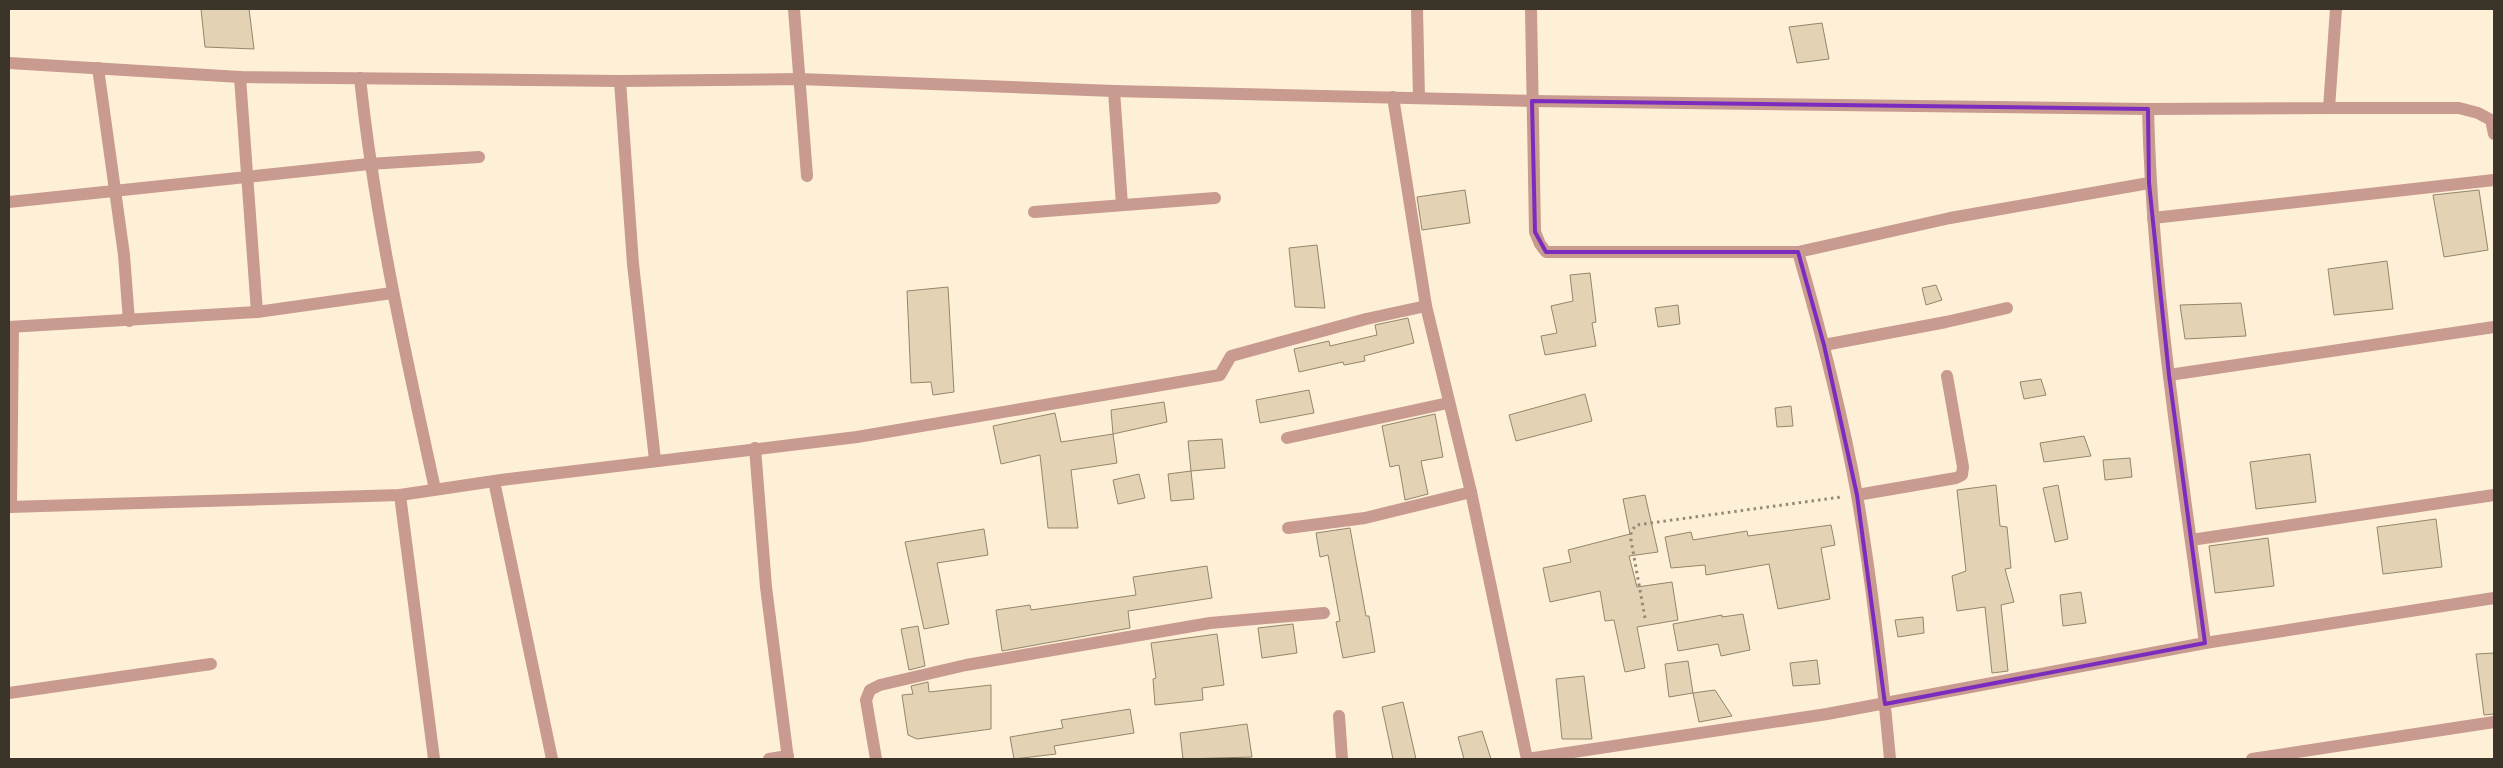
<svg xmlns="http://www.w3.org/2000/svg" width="2503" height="768" font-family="'Exo 2',sans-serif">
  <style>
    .building { fill: #e3d3b4; stroke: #95866a }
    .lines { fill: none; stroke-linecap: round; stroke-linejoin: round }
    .path { stroke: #938a78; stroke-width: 3; stroke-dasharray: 2.5 4; stroke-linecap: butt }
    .minor { stroke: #c89a90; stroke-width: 12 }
    .marked { fill: none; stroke: #7b2cbf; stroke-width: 4; stroke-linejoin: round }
  </style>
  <rect width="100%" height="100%" fill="#fdf0d7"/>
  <!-- building -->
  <g class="building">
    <polygon points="201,9 249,9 254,49 205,47"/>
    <polygon points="1822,23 1829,59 1797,63 1789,27"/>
    <polygon points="1465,190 1470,223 1422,230 1417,197"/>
    <polygon points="2479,190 2488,250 2444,257 2433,195"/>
    <polygon points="1317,245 1325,308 1295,307 1289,248"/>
    <polygon points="2387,261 2393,309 2334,315 2328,269"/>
    <polygon points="1590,273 1596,322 1592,323 1596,346 1545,355 1541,336 1557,333 1551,306 1573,301 1570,275"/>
    <polygon points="1936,285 1942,300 1926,305 1922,288"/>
    <polygon points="948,287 954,392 933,395 931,382 911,383 907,291"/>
    <polygon points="2241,303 2246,336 2185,339 2180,305"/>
    <polygon points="1678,305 1680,324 1658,327 1655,308"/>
    <polygon points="1408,318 1414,343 1364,356 1365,361 1344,365 1343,362 1299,372 1294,349 1329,341 1330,346 1377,335 1375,325"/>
    <polygon points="2041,379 2046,395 2024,399 2020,382"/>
    <polygon points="1309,390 1314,413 1260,423 1256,400"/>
    <polygon points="1585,394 1592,421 1516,441 1509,415"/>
    <polygon points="1164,402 1167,422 1113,434 1111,410"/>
    <polygon points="1791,406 1793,426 1777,427 1775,408"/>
    <polygon points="1055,413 1061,442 1113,434 1117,463 1071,470 1078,528 1048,528 1040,455 1001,464 993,426"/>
    <polygon points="1435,414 1443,457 1421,461 1428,494 1405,500 1399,465 1390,467 1382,426"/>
    <polygon points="2084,436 2091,456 2044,462 2040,443"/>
    <polygon points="1222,439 1225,468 1191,471 1188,441"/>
    <polygon points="2310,454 2316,502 2256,509 2250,462"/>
    <polygon points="2130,458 2132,477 2105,480 2103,460"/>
    <polygon points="1191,471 1194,499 1171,501 1168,474"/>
    <polygon points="1139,474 1145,498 1118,504 1113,480"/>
    <polygon points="1996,485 2000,526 2007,527 2011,568 2005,569 2014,602 2001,605 2008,671 1992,673 1985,607 1957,611 1952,576 1966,571 1957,490"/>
    <polygon points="2058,485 2068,539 2055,542 2043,488"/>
    <polygon points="1645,495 1658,552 1629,556 1637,587 1672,582 1678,620 1637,627 1645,668 1625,672 1614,620 1605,621 1600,591 1550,602 1543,568 1571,562 1568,550 1630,534 1623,499"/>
    <polygon points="2436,519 2442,567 2383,574 2377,527"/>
    <polygon points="1831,525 1835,545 1821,548 1830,599 1778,609 1769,564 1706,575 1705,565 1671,568 1665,537 1691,532 1693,540 1747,531 1748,536"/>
    <polygon points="1350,528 1366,616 1369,616 1375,652 1343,658 1336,622 1340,621 1328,555 1320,557 1316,533"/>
    <polygon points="984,529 988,555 937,563 949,624 924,629 905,542"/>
    <polygon points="2268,538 2274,586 2215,593 2209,546"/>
    <polygon points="1207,566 1212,598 1128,611 1130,628 1002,651 996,610 1030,605 1031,610 1136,595 1133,577"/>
    <polygon points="2081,592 2086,623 2063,626 2060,595"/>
    <polygon points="1743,614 1750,650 1721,656 1718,644 1678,651 1673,624 1722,615 1722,617"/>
    <polygon points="1923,617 1924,633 1898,637 1895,620"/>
    <polygon points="1293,624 1297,653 1262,658 1258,628"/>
    <polygon points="918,626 925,666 909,670 901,629"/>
    <polygon points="1217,634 1224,685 1202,688 1203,700 1155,705 1153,679 1156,678 1151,643"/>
    <polygon points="2494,653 2494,714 2484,715 2476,654"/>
    <polygon points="1817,660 1820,684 1793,686 1790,663"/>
    <polygon points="1688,661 1693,693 1669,697 1665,664"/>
    <polygon points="1584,676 1592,739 1562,739 1556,679"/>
    <polygon points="928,682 929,692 991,685 991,729 917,739 908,735 902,695 913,694 911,686"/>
    <polygon points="1715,690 1732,716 1699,722 1693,693"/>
    <polygon points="1403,702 1416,759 1393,759 1382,707"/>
    <polygon points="1130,709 1134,733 1054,746 1056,754 1014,759 1010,737 1063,728 1061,720"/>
    <polygon points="1247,724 1252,757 1183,759 1180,733"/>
    <polygon points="1482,731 1491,759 1464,759 1458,737"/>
  </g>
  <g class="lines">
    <!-- path -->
    <polyline class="path" points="1645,618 1631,540 1631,532 1636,525 1841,497"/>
    <!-- minor -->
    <g class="minor">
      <polyline points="794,9 807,176"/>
      <polyline points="1417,9 1419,98"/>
      <polyline points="1531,9 1535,232 1540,244 1546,252 1798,252 1950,218 2149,183"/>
      <polyline points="9,63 240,77 620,81 799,79 1114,91 1532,101 2148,109 2329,108 2336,9"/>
      <polyline points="98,68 124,255 129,321"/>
      <polyline points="240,77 257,312"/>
      <path d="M360,78c15,141 45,274 75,411"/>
      <polyline points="620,81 633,264 655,460"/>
      <polyline points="1114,91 1122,205"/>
      <polyline points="1393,97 1426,306 1471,492 1527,759"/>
      <polyline points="2329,108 2459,108 2478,113 2491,120 2494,134"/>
      <path d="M2148,109c4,179 33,357 57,534"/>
      <polyline points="9,202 369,164 479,157"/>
      <polyline points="1034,212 1215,198"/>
      <polyline points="2153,218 2494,180"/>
      <path d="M1798,252c23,80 44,161 59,243 15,87 25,176 33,264"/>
      <polyline points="9,327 257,312 392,293"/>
      <polyline points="1824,345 1946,322 2007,308"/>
      <polyline points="2169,375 2494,327"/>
      <polyline points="1287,438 1448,403"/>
      <polyline points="755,448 766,587 788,759"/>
      <polyline points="494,481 552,759"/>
      <polyline points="400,495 434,759"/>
      <polyline points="1857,495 1956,478 1962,475 1963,467 1947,376"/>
      <polyline points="9,507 400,495 501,480 857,437 1220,375 1231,356 1366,319 1426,306"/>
      <polyline points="11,507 13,327"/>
      <polyline points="1288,528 1365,518 1471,492"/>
      <polyline points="2191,540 2494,495"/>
      <polyline points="9,693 211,664"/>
      <polyline points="1339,716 1342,759"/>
      <polyline points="769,759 788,756"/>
      <polyline points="876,759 866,700 870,690 880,685 966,665 1210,623 1324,613"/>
      <polyline points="1527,759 1827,714 2205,643 2494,598"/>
      <polyline points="2252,759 2494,722"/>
    </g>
  </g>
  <!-- marked area -->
  <path class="marked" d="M1532,101l616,8 1,74 20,192 36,268 -320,61 -28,-209 -33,-150 -26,-93h-252l-11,-20z"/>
  <!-- border -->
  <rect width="2503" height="768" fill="none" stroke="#3b3529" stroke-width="20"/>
</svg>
